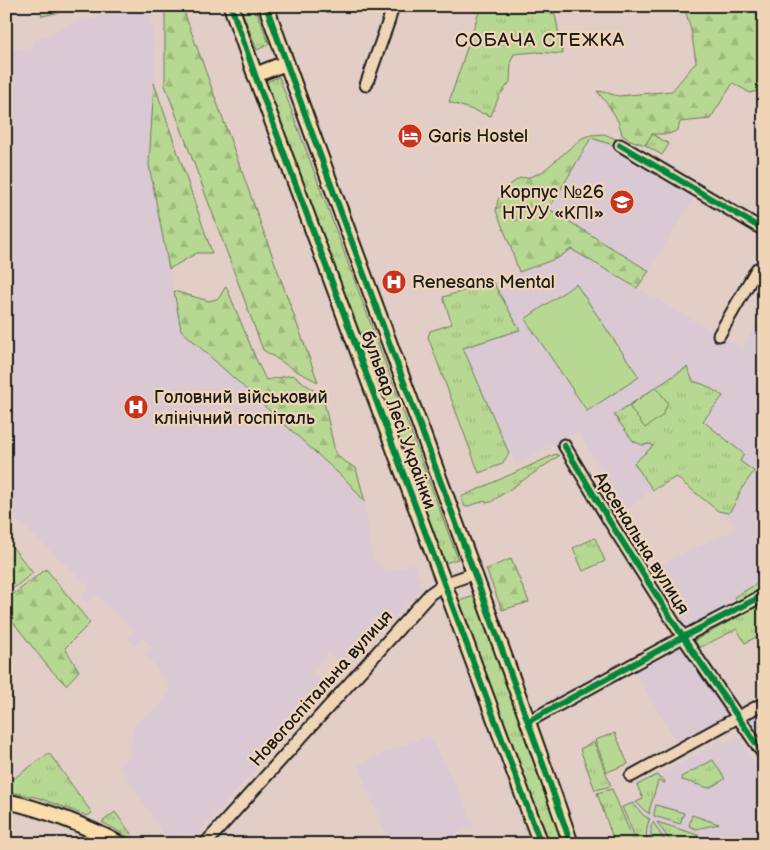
<svg xmlns="http://www.w3.org/2000/svg" width="770" height="850" font-family="'Balsamiq Sans',sans-serif">
  <style>
    .built { fill: #dac9d3 }
    .grass { fill: url(#grass-tufts); stroke: #6a7a57 }
    .forest { fill: url(#forest-firs); stroke: #6a7a57 }
    .pitch { fill: #b7d892; stroke: #6a7a57 }
    .lines { fill: none; stroke-linecap: round; stroke-linejoin: round }
    .minor-tunnel { stroke: #bbaaa5; stroke-width: 11; stroke-dasharray: 11 5.5; stroke-linecap: butt }
    .minor-casing { stroke: #1c1c1c; stroke-width: 15 }
    .major-casing { stroke: #1c1c1c; stroke-width: 18 }
    .minor { stroke: #efd5b6; stroke-width: 11 }
    .major { stroke: #faddab; stroke-width: 14 }
    .cycleway-casing { stroke: #efd5b6; stroke-width: 9 }
    .cycleway { stroke: #00873e; stroke-width: 6 }
    .labels { text-anchor: middle; stroke-width: 4.5; stroke-linejoin: round; paint-order: stroke }
    .poi-label { font-size: 18px; fill: #1c1c1c; stroke: #efd5b6; text-anchor: start }
    .street-label { font-size: 18px; fill: #1c1c1c; stroke: #efd5b6 }
    .neighbourhood-label { font-size: 19px; letter-spacing: 1px; fill: #1c1c1c; stroke: #efd5b6 }
  </style>
  <defs>
    <pattern id="grass-tufts" width="24" height="20" patternUnits="userSpaceOnUse" patternTransform="scale(1.25)"><rect width="24" height="20" fill="#b7d892"/><path d="M3 7l-1-3M5 7V3M7 7l1-3M15 17l-1-3M17 17v-4M19 17l1-3" fill="none" stroke="#9db97d"/></pattern>
    <pattern id="forest-firs" width="22" height="20" patternUnits="userSpaceOnUse" patternTransform="scale(1.25)"><rect width="22" height="20" fill="#b7d892"/><path d="M5 1l3.5 6h-7zM16 11l3.5 6h-7z" fill="#9db97d"/></pattern>
  </defs>
  <rect width="100%" height="100%" fill="#e3cec7"/>
  <filter id="ink" filterUnits="userSpaceOnUse"><feTurbulence type="fractalNoise" baseFrequency=".02" numOctaves="2"/><feDisplacementMap in="SourceGraphic" scale="10" xChannelSelector="R" yChannelSelector="G"/><feConvolveMatrix kernelMatrix="1 2 1 2 8 2 1 2 1" color-interpolation-filters="sRGB"/></filter>
  <g filter="url(#ink)">
    <!-- built -->
    <g class="built">
      <polygon points="147,6 149,6 156,55 149,165 181,330 349,484 365,502 372,558 387,572 414,563 422,588 347,669 329,653 312,672 330,688 198,834 167,840 119,765 130,756 133,726 162,702 170,688 146,654 152,647 142,638 135,646 127,638 134,631 96,595 87,604 80,597 89,587 6,510 6,41 11,42 12,49 33,47 33,41 75,22"/>
      <polygon points="605,136 610,144 696,194 649,271 549,209 591,138"/>
      <polygon points="571,249 719,335 742,348 764,311 764,592 690,631 650,573 674,557 738,528 676,477 653,490 624,511 578,432 516,464 462,348 519,330 493,282 558,258"/>
      <polygon points="683,642 732,715 679,747 633,669"/>
      <polygon points="764,708 764,745 748,723 750,716"/>
      <polygon points="430,735 466,805 473,826 454,833 458,844 389,844 357,764"/>
      <polygon points="739,737 764,779 764,844 636,844 620,807 642,798 635,784 677,765 723,739 726,745"/>
    </g>
    <!-- grass -->
    <g class="grass">
      <polygon points="65,6 89,6 42,16 41,11"/>
      <polygon points="240,6 255,6 269,44 257,50"/>
      <polygon points="481,6 491,6 555,14 563,54 535,52 514,54 511,61 510,82 499,96 491,116 449,102"/>
      <polygon points="279,77 458,559 445,563 266,82"/>
      <polygon points="652,134 669,144 662,155 645,145"/>
      <polygon points="493,282 520,330 463,348 509,453 502,464 479,473 428,337 430,331 452,324 443,297"/>
      <polygon points="687,367 693,381 705,385 723,396 703,421 744,454 740,461 754,471 740,491 737,500 729,513 718,511 676,477 653,490 634,463 653,446 651,444 642,445 633,441 614,415"/>
      <polygon points="556,454 559,456 491,502 486,503 485,501 465,507 461,497"/>
      <polygon points="595,538 605,561 583,571 573,548"/>
      <polygon points="764,580 764,592 738,605 734,597"/>
      <polygon points="475,596 522,725 563,844 549,844 459,601"/>
      <polygon points="764,603 764,633 745,643 737,629 699,648 695,640"/>
      <polygon points="594,742 611,786 595,790 580,749"/>
      <polygon points="49,753 92,813 87,816 39,798 6,791 6,784"/>
      <polygon points="713,760 725,779 709,788 682,780 681,777"/>
      <polygon points="657,775 659,778 665,781 665,783 658,781 649,811 650,814 645,811 636,802 643,799 637,785"/>
      <polygon points="612,789 635,844 615,844 597,793"/>
      <path d="M633,803l10,12 7,4c-4,7 -4,17 -3,25h-9l-16,-37z"/>
      <polygon points="656,805 684,813 680,824 654,816 654,813"/>
      <polygon points="115,812 137,842 102,822"/>
      <polygon points="692,815 719,824 696,829 689,826"/>
      <polygon points="653,822 667,844 651,844 651,826"/>
      <polygon points="657,822 698,835 700,844 672,844"/>
    </g>
    <!-- forest -->
    <g class="forest">
      <polygon points="165,6 182,6 318,382 298,372 263,350 165,85"/>
      <path d="M684,6h56l11,6 5,-6h8v12l-2,3 2,2v66l-14,4 -17,-10 -23,36 -30,3 -2,8 -9,4h-17l-7,11 -15,-5 -8,-5c-3,-18 -14,-30 -25,-44l7,1 14,4 54,-5 24,-29 -5,-32z"/>
      <polygon points="154,83 212,253 197,253 169,269 149,165"/>
      <polygon points="604,134 616,139 617,145 615,146 610,144 591,138 549,209 649,271 637,288 571,249 558,258 519,272 510,245 496,211 498,200 505,188 520,178 530,177 542,172 582,138 591,135"/>
      <polygon points="226,286 256,359 266,380 293,375 323,397 335,452 342,460 356,468 365,502 349,483 181,330 174,291 209,301 219,298"/>
      <polygon points="6,539 33,573 6,594"/>
      <polygon points="511,559 529,602 502,610 486,569"/>
      <polygon points="46,569 90,623 65,648 79,671 66,685 49,668 6,613 6,600"/>
    </g>
    <!-- pitch -->
    <g class="pitch">
      <polygon points="576,284 639,377 587,411 525,319"/>
      <polygon points="656,387 668,403 662,416 645,428 629,406"/>
      <polygon points="615,733 628,764 607,772 595,740"/>
    </g>
    <g class="lines">
      <!-- minor-tunnel -->
      <polyline class="minor-tunnel" points="757,269 764,256"/>
      <defs>
        <g id="minor">
          <polyline points="366,85 389,20 393,6"/>
          <polyline points="620,145 764,230"/>
          <polyline points="719,335 757,269"/>
          <polyline points="564,445 610,522 683,637 764,755"/>
          <polyline points="529,721 683,637 764,595"/>
          <polyline points="631,776 764,703"/>
          <polyline points="205,844 430,594 444,584 475,573"/>
        </g>
        <g id="major">
          <polyline points="231,6 255,75 541,844"/>
          <path d="M266,6c100,280 208,557 305,838"/>
          <polyline points="255,75 286,63"/>
          <path d="M6,801c37,8 81,25 114,43"/>
        </g>
      </defs>
      <!-- minor casing -->
      <use href="#minor" class="minor-casing"/>
      <!-- major casing -->
      <use href="#major" class="major-casing"/>
      <!-- minor -->
      <use href="#minor" class="minor"/>
      <!-- major -->
      <use href="#major" class="major"/>
      <defs>
        <g id="cycleway">
          <polyline points="231,6 255,75 541,844"/>
          <path d="M266,6c100,280 208,557 305,838"/>
          <polyline points="620,145 764,230"/>
          <polyline points="564,445 610,522 683,637 764,755"/>
          <polyline points="529,721 683,637 764,595"/>
        </g>
      </defs>
      <!-- cycleway casing -->
      <use href="#cycleway" class="cycleway-casing"/>
      <!-- cycleway -->
      <use href="#cycleway" class="cycleway"/>
    </g>
  </g>
  <!-- icons -->
  <defs>
    <symbol id="hotel-disc" viewBox="-11 -11 22 22"><circle r="9.5" fill="#c8321e" stroke="#efd5b6"/><path d="M-6-4.5h1.5V1H6V5H4.5V3h-9V5H-6ZM-4 0a1.8 1.8 0 1 1 3.6 0ZM.5 0V-2.5h3Q6-2.5 6 0Z" fill="#fff"/></symbol>
    <symbol id="university-disc" viewBox="-11 -11 22 22"><circle r="9.5" fill="#c8321e" stroke="#efd5b6"/><path d="M0-5L7-2L0 1L-7-2ZM-4 1L0 2.5L4 1V4Q0 6-4 4Z" fill="#fff"/></symbol>
    <symbol id="hospital-disc" viewBox="-11 -11 22 22"><circle r="9.5" fill="#c8321e" stroke="#efd5b6"/><path d="M-5-5h3v3.5h4V-5h3V5h-3V1.5h-4V5h-3Z" fill="#fff"/></symbol>
  </defs>
  <g fill-rule="evenodd">
    <use href="#hotel-disc" x="396" y="122" width="28" height="28"/>
    <use href="#university-disc" x="608" y="188" width="28" height="28"/>
    <use href="#hospital-disc" x="380" y="268" width="28" height="28"/>
    <use href="#hospital-disc" x="122" y="393" width="28" height="28"/>
  </g>
  <g class="labels">
    <!-- poi labels -->
    <g class="poi-label">
      <text x="428" y="142">Garis Hostel</text>
      <text x="604" y="198" text-anchor="end">Корпус №26<tspan x="604" dy="21">НТУУ «КПІ»</tspan></text>
      <text x="412" y="288">Renesans Mental</text>
      <text x="154" y="403">Головний військовий<tspan x="154" dy="21">клінічний госпіталь</tspan></text>
    </g>
    <!-- street labels -->
    <g class="street-label">
      <text transform="translate(399 420) rotate(70)" y="6">бульвар Лесі Українки</text>
      <text transform="translate(642 543) rotate(58)" y="6">Арсенальна вулиця</text>
      <text transform="translate(321 688) rotate(-48)" y="6">Новогоспітальна вулиця</text>
    </g>
    <!-- neighbourhood labels -->
    <g class="neighbourhood-label">
      <text x="540" y="46">СОБАЧА СТЕЖКА</text>
    </g>
  </g>
  <!-- margin -->
  <rect width="770" height="850" fill="none" stroke="#efd5b6" stroke-width="25"/>
  <rect x="12" y="12" width="745" height="825" fill="none" stroke="#1c1c1c" stroke-width="2" filter="url(#ink)"/>
</svg>
